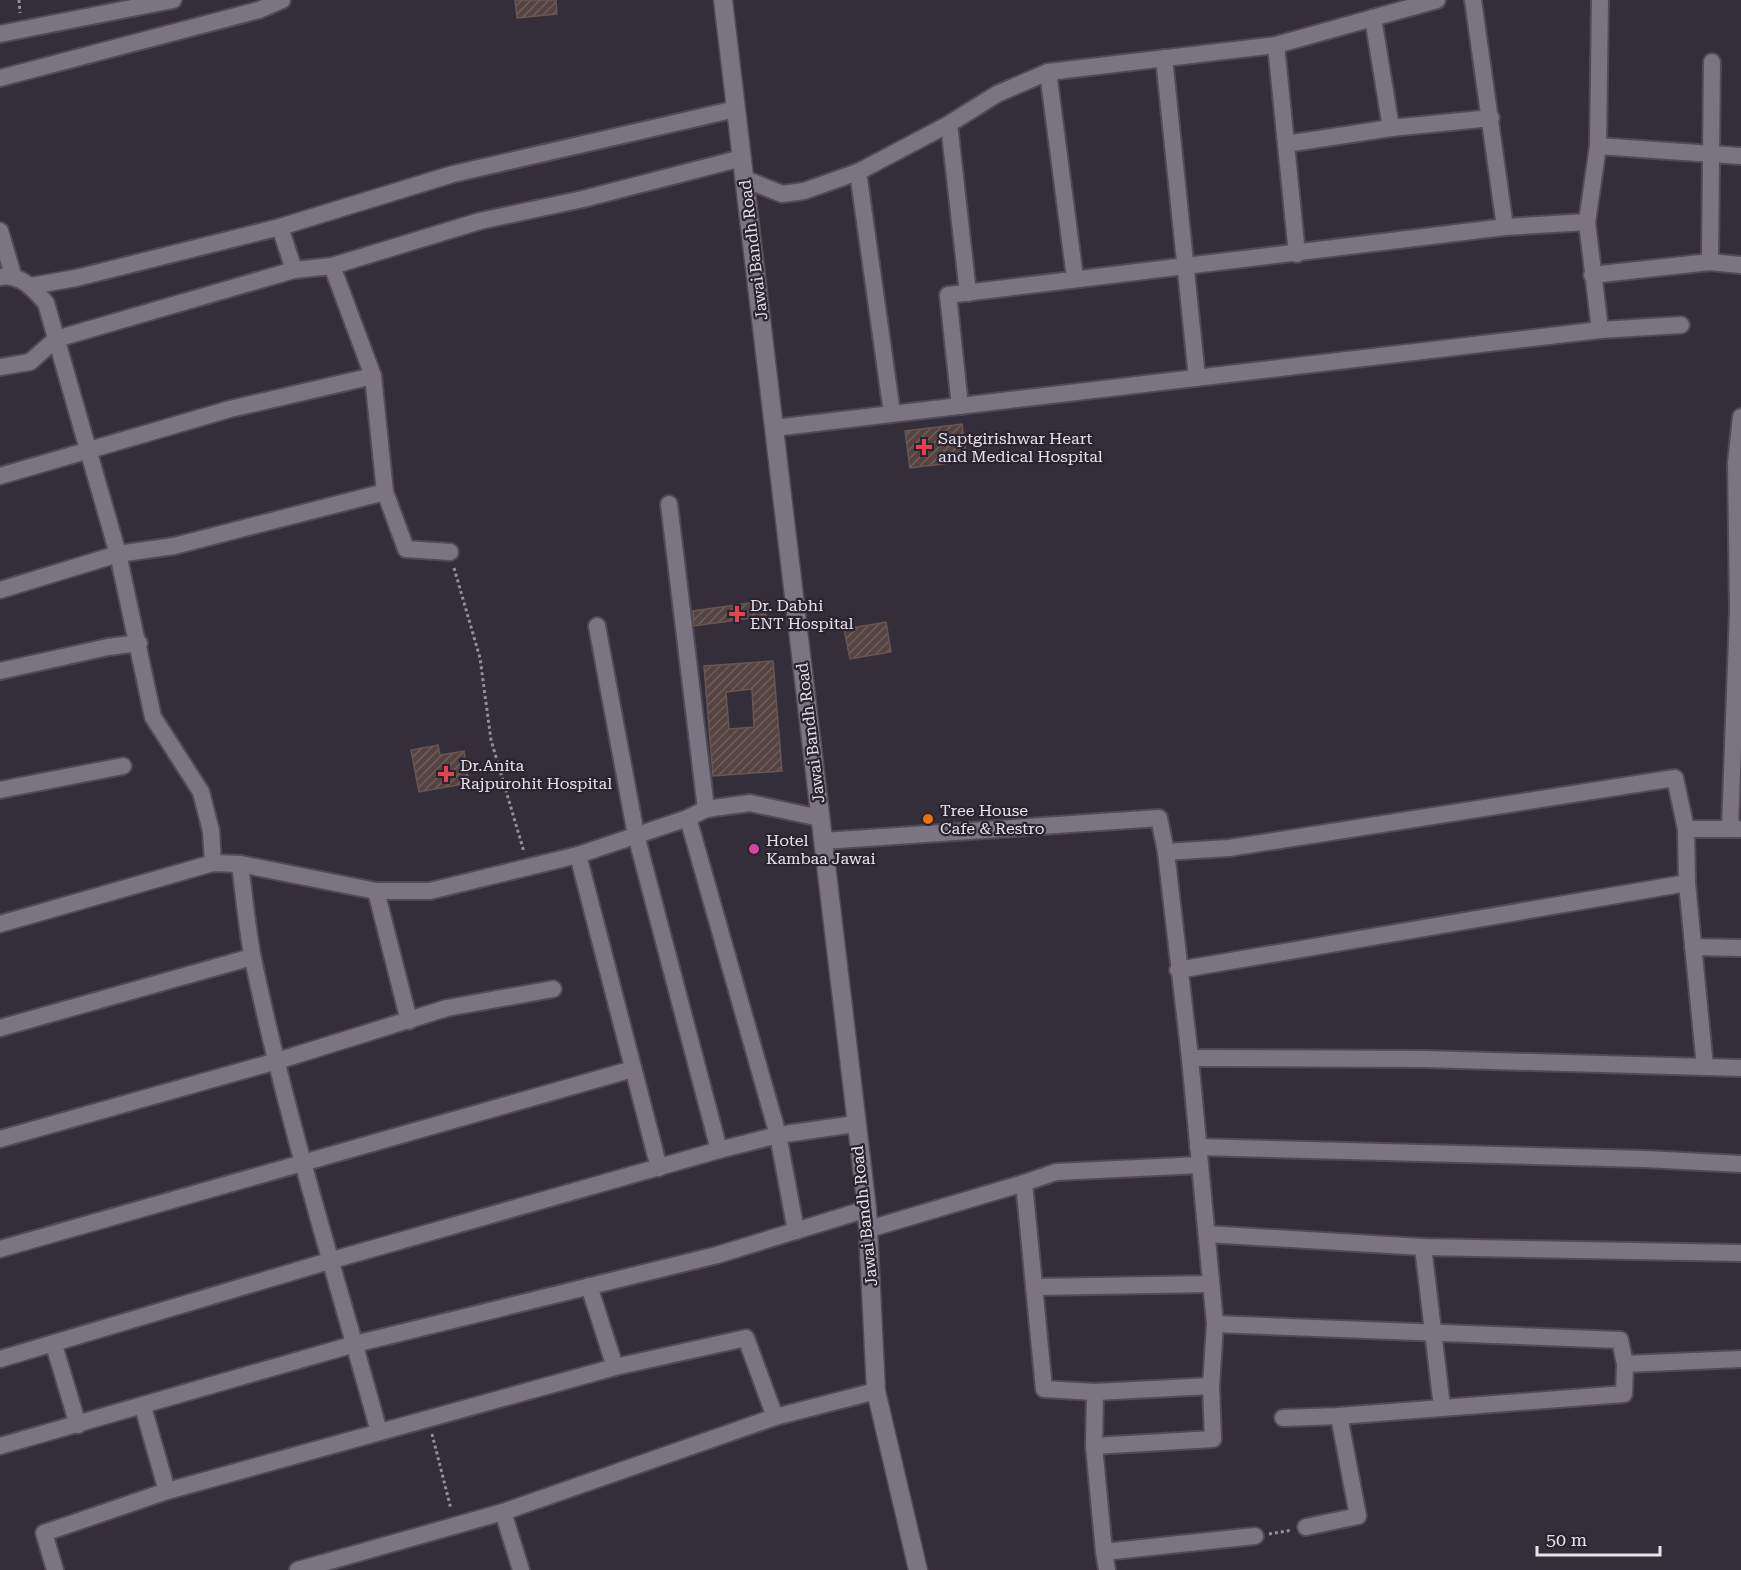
<svg xmlns="http://www.w3.org/2000/svg" width="1741" height="1570" font-family="'Roboto Serif',serif">
  <style>
    .building { fill: url(#building-hatch); stroke: #685653; stroke-width: 1.5; fill-rule: evenodd }
    .lines { fill: none; stroke-linecap: round; stroke-linejoin: round }
    .minor-casing { stroke: #514b56; stroke-width: 20 }
    .tertiary-casing { stroke: #514b56; stroke-width: 21 }
    .path { stroke: #948f9a; stroke-width: 3; stroke-dasharray: 3 3; stroke-linecap: butt }
    .minor { stroke: #7b7483; stroke-width: 16 }
    .tertiary { stroke: #7b7483; stroke-width: 18 }
    .health-dot { fill: #e0444e; stroke: #2a2430; stroke-width: 2 }
    .food-dot { fill: #e8710a; stroke: #2a2430; stroke-width: 2 }
    .hotel-dot { fill: #d1479c; stroke: #2a2430; stroke-width: 2 }
    .labels { text-anchor: middle; stroke-width: 4.5; stroke-linejoin: round; paint-order: stroke }
    .street-label { font-size: 16px; fill: #e7e3eb; stroke: #2a2430 }
    .poi-label { font-size: 16px; fill: #e7e3eb; stroke: #2a2430; text-anchor: start }
  </style>
  <defs>
    <pattern id="building-hatch" width="6" height="6" patternUnits="userSpaceOnUse" patternTransform="scale(1.5)"><rect width="6" height="6" fill="#544340"/><path d="M-1 1l2-2M0 6l6-6M5 7l2-2" fill="none" stroke="#6d5e5c"/></pattern>
  </defs>
  <rect width="100%" height="100%" fill="#342e3b"/>
  <!-- building -->
  <g class="building">
    <polygon points="515,0 556,0 557,14 517,18"/>
    <polygon points="962,424 967,461 910,468 905,431"/>
    <polygon points="764,601 766,616 694,626 693,611"/>
    <polygon points="886,622 891,652 850,659 844,629"/>
    <path d="M773,661l9,110 -69,5 -9,-110zM752,689l2,38 -25,2 -3,-37z"/>
    <polygon points="438,745 440,755 464,751 469,783 419,792 411,750"/>
  </g>
  <g class="lines">
    <defs>
      <g id="minor">
        <polyline points="1473,0 1505,227"/>
        <polyline points="1600,0 1598,146 1587,222 1600,330"/>
        <polyline points="1373,18 1391,128"/>
        <polyline points="0,34 173,0"/>
        <polyline points="1276,45 1297,254"/>
        <polyline points="1164,58 1197,378"/>
        <polyline points="1048,72 1075,278"/>
        <polyline points="0,78 259,10 282,0"/>
        <polyline points="949,124 968,293"/>
        <polyline points="1286,144 1391,128 1491,118"/>
        <polyline points="1598,146 1741,156"/>
        <polyline points="858,172 892,413"/>
        <polyline points="745,179 782,194 804,191 858,172 949,124 997,94 1048,72 1276,45 1437,0"/>
        <polyline points="280,227 294,270"/>
        <polyline points="0,231 13,275"/>
        <polyline points="1710,262 1712,62"/>
        <polyline points="332,266 373,376 385,492 406,549 450,552"/>
        <polyline points="1592,275 1710,262 1741,265"/>
        <path d="M0,277c21,-3 33,11 46,26l72,251 35,163 48,75 10,39 2,32"/>
        <polyline points="31,286 76,278 280,227 453,174 736,109"/>
        <polyline points="0,367 30,362 56,339 294,270 332,266 480,221 583,199 742,158"/>
        <polyline points="960,406 948,295 1505,227 1587,222"/>
        <polyline points="774,428 1600,330 1681,325"/>
        <polyline points="0,476 230,409 373,376"/>
        <polyline points="669,504 706,809"/>
        <polyline points="0,590 118,554 174,546 385,492"/>
        <polyline points="597,626 636,835 719,1150"/>
        <polyline points="0,671 108,647 139,643"/>
        <polyline points="0,790 123,766"/>
        <polyline points="688,818 778,1135 796,1231"/>
        <polyline points="1686,829 1739,829"/>
        <polyline points="1730,829 1738,610 1736,463 1741,417"/>
        <polyline points="823,841 1159,818 1166,852 1190,1058 1215,1324 1211,1386 1213,1439 1094,1446"/>
        <polyline points="1166,852 1229,848 1675,778 1686,829 1687,883 1705,1067"/>
        <polyline points="578,855 659,1168"/>
        <path d="M240,864c4,32 7,64 13,95 33,159 83,316 126,473"/>
        <polyline points="376,891 409,1021"/>
        <polyline points="0,924 213,863 240,864 376,891 430,891 578,855 688,818 706,809 750,803 820,818"/>
        <polyline points="1693,947 1741,948"/>
        <polyline points="1178,970 1687,883"/>
        <polyline points="0,1028 252,957"/>
        <polyline points="1190,1058 1424,1059 1741,1068"/>
        <polyline points="0,1139 277,1061 447,1008 553,989"/>
        <polyline points="1198,1147 1645,1159 1741,1164"/>
        <polyline points="1024,1183 1056,1172 1200,1165"/>
        <polyline points="869,1229 1024,1183 1044,1389 1095,1392 1211,1386"/>
        <polyline points="1207,1234 1423,1247 1741,1253"/>
        <polyline points="1423,1247 1442,1407"/>
        <polyline points="0,1249 633,1069"/>
        <polyline points="589,1286 615,1367"/>
        <polyline points="1034,1287 1211,1284"/>
        <polyline points="1215,1324 1620,1340 1625,1364 1741,1359"/>
        <polyline points="54,1345 78,1425"/>
        <polyline points="0,1359 329,1261 719,1150 778,1135 855,1124"/>
        <polyline points="1095,1392 1094,1446 1104,1552"/>
        <polyline points="143,1407 167,1491"/>
        <polyline points="1283,1418 1339,1416 1624,1394 1625,1364"/>
        <polyline points="0,1446 355,1344 717,1255 867,1209"/>
        <polyline points="503,1512 521,1570"/>
        <polyline points="1306,1527 1358,1516 1339,1416"/>
        <polyline points="55,1570 44,1533 167,1491 615,1367 746,1338 775,1417"/>
        <polyline points="298,1570 503,1512 775,1417 876,1391"/>
        <polyline points="1107,1570 1104,1552 1255,1536"/>
      </g>
      <polyline id="tertiary" points="723,0 867,1209 876,1391 918,1570"/>
    </defs>
    <!-- minor casing -->
    <use href="#minor" class="minor-casing"/>
    <!-- tertiary casing -->
    <use href="#tertiary" class="tertiary-casing"/>
    <!-- path -->
    <g class="path">
      <polyline points="19,0 20,13"/>
      <polyline points="454,568 480,658 491,740 524,852"/>
      <polyline points="432,1434 451,1509"/>
      <polyline points="1269,1534 1292,1530"/>
    </g>
    <!-- minor -->
    <use href="#minor" class="minor"/>
    <!-- tertiary -->
    <use href="#tertiary" class="tertiary"/>
  </g>
  <!-- markers -->
  <g class="health-dot">
    <path d="M921 438h6v6h6v6h-6v6h-6v-6h-6v-6h6z"/>
    <path d="M734 605h6v6h6v6h-6v6h-6v-6h-6v-6h6z"/>
    <path d="M443 765h6v6h6v6h-6v6h-6v-6h-6v-6h6z"/>
  </g>
  <circle class="food-dot" cx="928" cy="819" r="6"/>
  <circle class="hotel-dot" cx="754" cy="849" r="6"/>
  <g class="labels">
    <!-- street labels -->
    <g class="street-label">
      <text transform="translate(753 250) rotate(-97)" y="6">Jawai Bandh Road</text>
      <text transform="translate(810 733) rotate(-97)" y="6">Jawai Bandh Road</text>
      <text transform="translate(864 1216) rotate(-96)" y="6">Jawai Bandh Road</text>
    </g>
    <!-- poi labels -->
    <g class="poi-label">
      <text x="938" y="444">Saptgirishwar Heart<tspan x="938" dy="18">and Medical Hospital</tspan></text>
      <text x="750" y="611">Dr. Dabhi<tspan x="750" dy="18">ENT Hospital</tspan></text>
      <text x="460" y="771">Dr.Anita<tspan x="460" dy="18">Rajpurohit Hospital</tspan></text>
      <text x="940" y="816">Tree House<tspan x="940" dy="18">Cafe &amp; Restro</tspan></text>
      <text x="766" y="846">Hotel<tspan x="766" dy="18">Kambaa Jawai</tspan></text>
    </g>
  </g>
  <!-- scale -->
  <path d="M1537 1546v9h123v-9" fill="none" stroke="#e7e3eb" stroke-width="3"/>
  <text x="1546" y="1546" font-size="18" fill="#e7e3eb" stroke="#2a2430" stroke-width="4.5" paint-order="stroke">50 m</text>
</svg>
